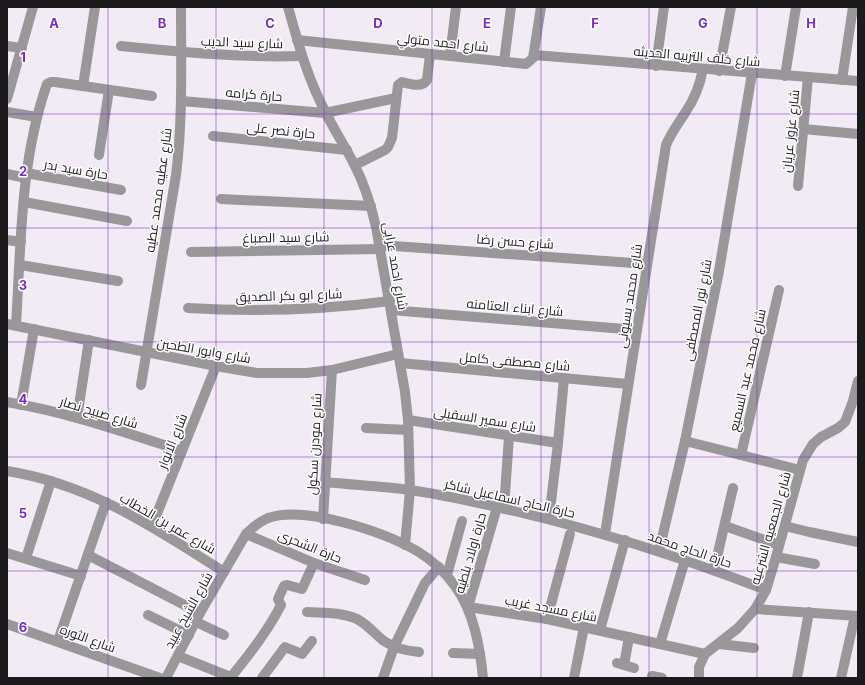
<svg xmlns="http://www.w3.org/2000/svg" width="865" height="685" font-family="Inter,Cairo,sans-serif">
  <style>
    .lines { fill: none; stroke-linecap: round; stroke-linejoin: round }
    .minor { stroke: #9a979b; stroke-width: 10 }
    .grid { fill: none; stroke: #7b2cbf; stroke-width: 1; stroke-opacity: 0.55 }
    .labels { text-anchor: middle; stroke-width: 3; stroke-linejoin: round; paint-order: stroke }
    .street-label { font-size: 13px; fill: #1c1a1d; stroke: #fff }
    .grid-label { font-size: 13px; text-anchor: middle; font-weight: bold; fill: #7b2cbf; stroke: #fff; stroke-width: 3; stroke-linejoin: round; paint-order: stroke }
  </style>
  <rect width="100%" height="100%" fill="#f2ebf5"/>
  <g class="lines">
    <!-- minor -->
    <g class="minor">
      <path d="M288,7c10,36 20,73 38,106 8,17 19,33 28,51 10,19 17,41 22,63l29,165 3,28 2,70 -5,55"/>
      <polyline points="297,40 526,64 533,58 541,7"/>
      <polyline points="7,46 22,48"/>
      <path d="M121,46c60,6 120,12 181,10"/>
      <polyline points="534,55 858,81"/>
      <polyline points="450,56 456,7"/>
      <polyline points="504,62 511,7"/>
      <polyline points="656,66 664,7"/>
      <polyline points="719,71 731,7"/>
      <polyline points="785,76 796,7"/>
      <polyline points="842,80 853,7"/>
      <polyline points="83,86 95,7"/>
      <polyline points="7,99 33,7"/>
      <polyline points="181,101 325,113 396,98"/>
      <polyline points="7,112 37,117"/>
      <polyline points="803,129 858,134"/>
      <polyline points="213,136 347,150"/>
      <polyline points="99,155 109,90"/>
      <path d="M355,165l30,-15 3,-3 4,-9 6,-53 4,-3c8,2 20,6 25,-2l3,-26"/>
      <polyline points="26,173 121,190"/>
      <polyline points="7,174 26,178"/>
      <polyline points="798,186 808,77"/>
      <polyline points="221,199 371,206"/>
      <polyline points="24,202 127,221"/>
      <polyline points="7,240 21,242"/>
      <polyline points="380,245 647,264"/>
      <polyline points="191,252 381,249"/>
      <polyline points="20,265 118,281"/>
      <path d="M188,308c68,4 134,2 202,-7"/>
      <polyline points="391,310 637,330"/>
      <polyline points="7,324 216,366 257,373 307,373 332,370 398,354"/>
      <path d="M16,325c5,-80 4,-164 31,-241l4,-2h4l97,14"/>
      <polyline points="400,363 628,384"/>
      <path d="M141,385l35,-210c7,-56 5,-112 5,-168"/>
      <path d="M7,402c60,10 117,30 175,49"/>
      <polyline points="21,405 34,329"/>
      <polyline points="77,418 89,340"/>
      <polyline points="408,420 558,443"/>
      <polyline points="366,428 408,430"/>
      <polyline points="685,441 800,470"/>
      <polyline points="741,455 779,290"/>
      <path d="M7,471c83,13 148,57 217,101"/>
      <path d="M325,482c28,3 57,4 85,8 35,5 70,13 104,21 86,20 169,47 252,79"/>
      <polyline points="497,507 468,607 547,619 705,654"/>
      <polyline points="504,509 509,436"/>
      <polyline points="323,519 332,370"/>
      <polyline points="549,519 558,443 564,378"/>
      <polyline points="152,526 216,366"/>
      <polyline points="725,526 779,545"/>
      <polyline points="785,526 809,532 858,542"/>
      <polyline points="246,534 314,563 365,580"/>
      <path d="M605,534l61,-389c5,-12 12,-21 19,-32 9,-13 15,-28 18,-44"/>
      <polyline points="659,551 685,441 719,271 752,73"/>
      <polyline points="7,553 81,576"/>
      <polyline points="88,555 200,613"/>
      <polyline points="776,557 815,564"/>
      <polyline points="26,558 51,481"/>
      <polyline points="714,570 733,488"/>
      <polyline points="447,575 462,521"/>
      <polyline points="755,609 858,616"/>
      <path d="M307,612c17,1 34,0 50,7 11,6 18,15 27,22 10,7 23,10 35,11"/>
      <polyline points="148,615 189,635"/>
      <polyline points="547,619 570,534"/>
      <polyline points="196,622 224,635"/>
      <polyline points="7,624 160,678"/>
      <polyline points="600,630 625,540"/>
      <polyline points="58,641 106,502"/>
      <polyline points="660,644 685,560"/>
      <polyline points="719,644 754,648"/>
      <polyline points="453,653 480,654"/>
      <polyline points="178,656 233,678"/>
      <polyline points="617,663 634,668"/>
      <polyline points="624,665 629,637"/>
      <polyline points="652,676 662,678"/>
      <path d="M231,677c19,-23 37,-46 50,-72l-3,-6 6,-13 3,-1 15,4 12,-26"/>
      <path d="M166,678l34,-65 46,-79c7,-7 13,-12 22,-16 37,-13 116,14 149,33 15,9 28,21 38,35 19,26 25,61 28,92"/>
      <polyline points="262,678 285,647 302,654 312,641"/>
      <polyline points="383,678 394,647 425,583 439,567"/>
      <polyline points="574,678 584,627"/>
      <polyline points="699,678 699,667 705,654 738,628 755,609 761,599 766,590 776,557 803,460 813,444 821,437 838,428 845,422 853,401 858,381"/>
      <polyline points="797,678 809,612"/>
      <polyline points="841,678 855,616"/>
    </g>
  </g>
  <!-- grid -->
  <path class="grid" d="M108,7v671M216,7v671M324,7v671M432,7v671M541,7v671M649,7v671M757,7v671M7,114h851M7,228h851M7,342h851M7,457h851M7,571h851"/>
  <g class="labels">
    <!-- street labels -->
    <g class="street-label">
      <text transform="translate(242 42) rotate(2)" y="5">شارع سيد الديب</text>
      <text transform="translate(443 42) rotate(6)" y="5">شارع احمد متولي</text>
      <text transform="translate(697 56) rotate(5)" y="5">شارع خلف التربيه الحديثه</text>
      <text transform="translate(254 94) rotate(5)" y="5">حارة كرامه</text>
      <text transform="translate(281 130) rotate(6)" y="5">حارة نصر على</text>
      <text transform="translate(790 131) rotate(-84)" y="5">شارع عزوز عريان</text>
      <text transform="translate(76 169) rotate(10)" y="5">حارة سيد بدر</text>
      <text transform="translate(158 190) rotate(-82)" y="5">شارع عطيه محمد عطيه</text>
      <text transform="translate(286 237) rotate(-1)" y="5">شارع سيد الصباغ</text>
      <text transform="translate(515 241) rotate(4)" y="5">شارع حسن رضا</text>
      <text transform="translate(396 266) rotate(80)" y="5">شارع احمد عرابى</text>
      <text transform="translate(289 295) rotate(-2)" y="5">شارع ابو بكر الصديق</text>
      <text transform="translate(629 296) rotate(-81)" y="5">شارع محمد بسيونى</text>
      <text transform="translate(515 307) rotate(5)" y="5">شارع ابناء العتامنه</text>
      <text transform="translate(697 310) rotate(-79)" y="5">شارع نور المصطفى</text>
      <text transform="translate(204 350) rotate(10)" y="5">شارع وابور الطحين</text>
      <text transform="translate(515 361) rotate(5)" y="5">شارع مصطفى كامل</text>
      <text transform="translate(747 370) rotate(-77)" y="5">شارع محمد عبد السميع</text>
      <text transform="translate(99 412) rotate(17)" y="5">شارع صبيح نصار</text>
      <text transform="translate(485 419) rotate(9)" y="5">شارع سمير السقيلى</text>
      <text transform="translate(172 441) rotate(-68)" y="5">شارع الانوار</text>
      <text transform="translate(314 444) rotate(-87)" y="5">شارع مودرن سكول</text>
      <text transform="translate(510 498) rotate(13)" y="5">حارة الحاج اسماعيل شاكر</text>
      <text transform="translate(168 523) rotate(30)" y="5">شارع عمر بن الخطاب</text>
      <text transform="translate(770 528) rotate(-74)" y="5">شارع الجمعيه الشرعيه</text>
      <text transform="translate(310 546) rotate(22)" y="5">حارة الشحرى</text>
      <text transform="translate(690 549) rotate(19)" y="5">حارة الحاج محمد</text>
      <text transform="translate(470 553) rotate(-74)" y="5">حارة اولاد بلطيه</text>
      <text transform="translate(551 608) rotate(11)" y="5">شارع مسجد غريب</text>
      <text transform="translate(188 610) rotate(-61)" y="5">شارع الشيخ عبيد</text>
      <text transform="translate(88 638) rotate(20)" y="5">شارع الثوره</text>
    </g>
  </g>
  <g class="grid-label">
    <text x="54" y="28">A</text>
    <text x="162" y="28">B</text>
    <text x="270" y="28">C</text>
    <text x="378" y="28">D</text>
    <text x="487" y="28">E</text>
    <text x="595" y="28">F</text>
    <text x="703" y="28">G</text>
    <text x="811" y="28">H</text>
    <text x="23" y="62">1</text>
    <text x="23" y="176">2</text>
    <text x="23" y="290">3</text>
    <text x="23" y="404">4</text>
    <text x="23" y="518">5</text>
    <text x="23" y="632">6</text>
  </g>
  <!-- border -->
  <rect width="865" height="685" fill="none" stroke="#1c1a1d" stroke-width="16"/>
</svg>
